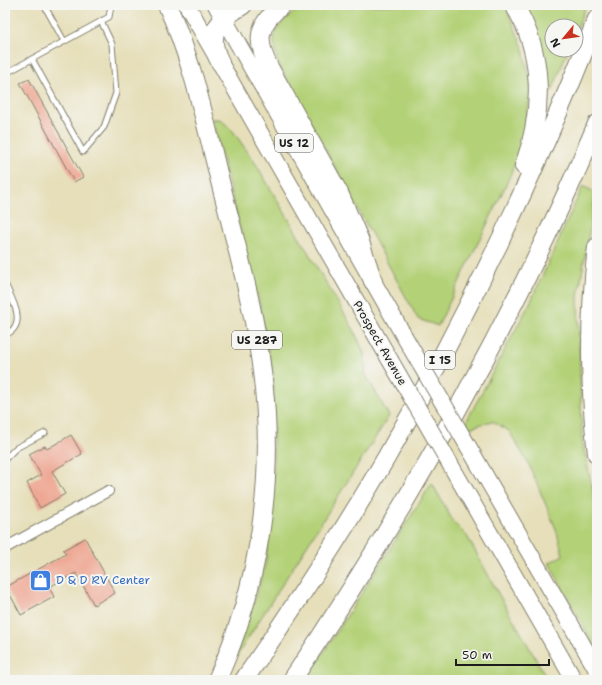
<svg xmlns="http://www.w3.org/2000/svg" width="602" height="685" font-family="'Shantell Sans',sans-serif">
  <style>
    .green { fill: #b3d177; stroke: #68764a }
    .building { fill: #eea692 }
    .lines { fill: none; stroke-linecap: round; stroke-linejoin: round }
    .service-casing { stroke: #817e6b; stroke-width: 7 }
    .minor-casing { stroke: #817e6b; stroke-width: 12 }
    .trunk-casing { stroke: #817e6b; stroke-width: 18 }
    .motorway-casing { stroke: #817e6b; stroke-width: 20 }
    .service { stroke: #fff; stroke-width: 5 }
    .minor { stroke: #fff; stroke-width: 10 }
    .trunk { stroke: #fff; stroke-width: 16 }
    .motorway { stroke: #fff; stroke-width: 18 }
    .trunk-bridge-casing { stroke: #817e6b; stroke-width: 18; stroke-linecap: butt }
    .trunk-bridge { stroke: #fff; stroke-width: 16 }
    .labels { text-anchor: middle; stroke-width: 4; stroke-linejoin: round; paint-order: stroke }
    .shield { fill: #f6f6f2; stroke: #5d5d5c; stroke-width: 1 }
    .shield-label { font-size: 11px; font-weight: bold; fill: #1c1c1c }
    .street-label { font-size: 12px; fill: #1c1c1c; stroke: #f6f6f2 }
    .shop-label { font-size: 12px; fill: #366cbe; stroke: #f6f6f2; text-anchor: start }
  </style>
  <rect width="100%" height="100%" fill="#f6f6f2"/>
  <filter id="ink" filterUnits="userSpaceOnUse"><feTurbulence type="fractalNoise" baseFrequency=".025" numOctaves="2"/><feDisplacementMap in="SourceGraphic" scale="8" xChannelSelector="R" yChannelSelector="G"/><feConvolveMatrix kernelMatrix="1 2 1 2 8 2 1 2 1" color-interpolation-filters="sRGB"/></filter>
  <filter id="wash" filterUnits="userSpaceOnUse"><feTurbulence type="fractalNoise" baseFrequency=".012" numOctaves="4" result="noise"/><feDisplacementMap in="SourceGraphic" scale="16" xChannelSelector="R" yChannelSelector="G"/><feGaussianBlur stdDeviation="0.9" result="paint"/><feColorMatrix in="noise" values="0 0 0 0 0 0 0 0 0 0 0 0 0 0 0 0 0 1.4 0 .05"/><feComposite in="paint" operator="in"/></filter>
  <g filter="url(#wash)">
    <rect width="100%" height="100%" fill="#e6dfba"/>
    <!-- green -->
    <g class="green">
      <path d="M304,5h201l17,40 9,39 -6,56 -19,45 -68,141 -20,-7 -140,-256c-1,-6 -3,-13 -4,-19 -1,-18 17,-30 30,-39z"/>
      <polygon points="522,5 586,5 576,31 576,26 552,26 552,50 568,50 552,91 546,88 543,56"/>
      <polygon points="212,119 220,119 233,131 256,164 354,330 364,353 366,375 389,416 233,662 246,628 266,561 273,487 273,376 259,302"/>
      <polygon points="583,186 596,193 578,297 582,440 597,511 597,651 549,563 563,555 556,529 529,465 509,431 492,421 469,428 466,422 531,301"/>
      <polygon points="432,483 454,523 467,536 498,593 548,680 306,680"/>
    </g>
    <g id="blocks">
      <!-- building -->
      <g class="building">
        <polygon points="29,79 83,177 74,182 20,83"/>
        <polygon points="71,435 82,454 52,471 65,494 40,508 27,483 41,475 29,454 45,446 47,449"/>
        <polygon points="85,538 115,593 94,605 76,573 49,587 54,597 21,615 6,587 66,554 63,550"/>
      </g>
    </g>
  </g>
  <g filter="url(#ink)">
    <use href="#blocks" fill-opacity="0" stroke="#817e6b" stroke-width="1"/>
    <g class="lines">
      <defs>
        <g id="service">
          <polyline points="44,5 64,41"/>
          <polyline points="32,59 83,152 104,127 116,93 112,44 101,21"/>
          <polyline points="5,69 10,71 109,17 111,5"/>
          <path d="M5,284c8,17 23,41 0,51"/>
          <polyline points="5,459 16,448 45,433"/>
        </g>
        <polyline id="minor" points="5,548 108,491"/>
        <g id="trunk">
          <polyline points="187,5 390,360"/>
          <polyline points="216,5 404,336"/>
          <polyline points="479,465 597,670"/>
          <polyline points="465,490 574,680"/>
        </g>
        <g id="motorway">
          <path d="M167,5c27,58 39,122 55,184 16,63 34,126 41,191 12,102 -4,206 -46,300"/>
          <path d="M282,5c-24,19 -27,35 -13,62l70,126 20,46 14,42"/>
          <path d="M514,5c31,49 29,108 10,161"/>
          <path d="M220,62c-15,-29 -1,-43 23,-57"/>
          <path d="M597,247c-8,69 -8,138 0,207"/>
          <path d="M244,680c50,-73 98,-146 142,-222 81,-141 151,-288 211,-439"/>
          <path d="M292,680c118,-176 222,-361 305,-556"/>
        </g>
      </defs>
      <!-- service casing -->
      <use href="#service" class="service-casing"/>
      <!-- minor casing -->
      <use href="#minor" class="minor-casing"/>
      <!-- trunk casing -->
      <use href="#trunk" class="trunk-casing"/>
      <!-- motorway casing -->
      <use href="#motorway" class="motorway-casing"/>
      <!-- service -->
      <use href="#service" class="service"/>
      <!-- minor -->
      <use href="#minor" class="minor"/>
      <!-- trunk -->
      <use href="#trunk" class="trunk"/>
      <!-- motorway -->
      <use href="#motorway" class="motorway"/>
      <defs>
        <g id="trunk-bridge">
          <polyline points="404,336 479,465"/>
          <polyline points="390,360 465,490"/>
        </g>
      </defs>
      <!-- trunk-bridge casing -->
      <use href="#trunk-bridge" class="trunk-bridge-casing"/>
      <!-- trunk-bridge -->
      <use href="#trunk-bridge" class="trunk-bridge"/>
    </g>
  </g>
  <!-- icons -->
  <defs>
    <symbol id="shop-square" viewBox="-11 -11 22 22"><rect x="-9" y="-9" width="18" height="18" rx="4" fill="#3f7fe0" stroke="#f6f6f2"/><path d="M-5-2.5h2.3a2.7 3.5 0 0 1 5.4 0H5L5.5 6h-11ZM-1.5-2.5h3a1.5 2.3 0 0 0-3 0Z" fill="#fff"/></symbol>
  </defs>
  <g fill-rule="evenodd">
    <use href="#shop-square" x="28" y="568" width="25" height="25"/>
  </g>
  <g class="labels">
    <!-- shield labels -->
    <g class="shield">
      <rect x="275" y="134" width="38" height="18" rx="3"/>
      <rect x="232" y="331" width="50" height="18" rx="3"/>
      <rect x="425" y="351" width="30" height="18" rx="3"/>
    </g>
    <g class="shield-label">
      <text x="294" y="147">US 12</text>
      <text x="257" y="344">US 287</text>
      <text x="440" y="364">I 15</text>
    </g>
    <!-- street labels -->
    <g class="street-label">
      <text transform="translate(380 343) rotate(60)" y="4">Prospect Avenue</text>
    </g>
    <!-- shop labels -->
    <g class="shop-label">
      <text x="56" y="584">D &amp; D RV Center</text>
    </g>
  </g>
  <!-- margin -->
  <rect width="602" height="685" fill="none" stroke="#f6f6f2" stroke-width="20"/>
  <!-- north arrow -->
  <g transform="translate(564 38) rotate(241)"><circle r="19" fill="#f6f6f2" stroke="#9f9f9c"/>
  <path d="M0-3L7 15L0 10L-7 15Z" fill="#c8321e"/>
  <text y="-6" font-size="11" font-weight="bold" text-anchor="middle" fill="#1c1c1c">N</text>
  </g>
  <!-- scale -->
  <path d="M456 659v6h93v-6" fill="none" stroke="#1c1c1c" stroke-width="2"/>
  <text x="462" y="659" font-size="12" fill="#1c1c1c" stroke="#f6f6f2" stroke-width="3" paint-order="stroke">50 m</text>
</svg>
